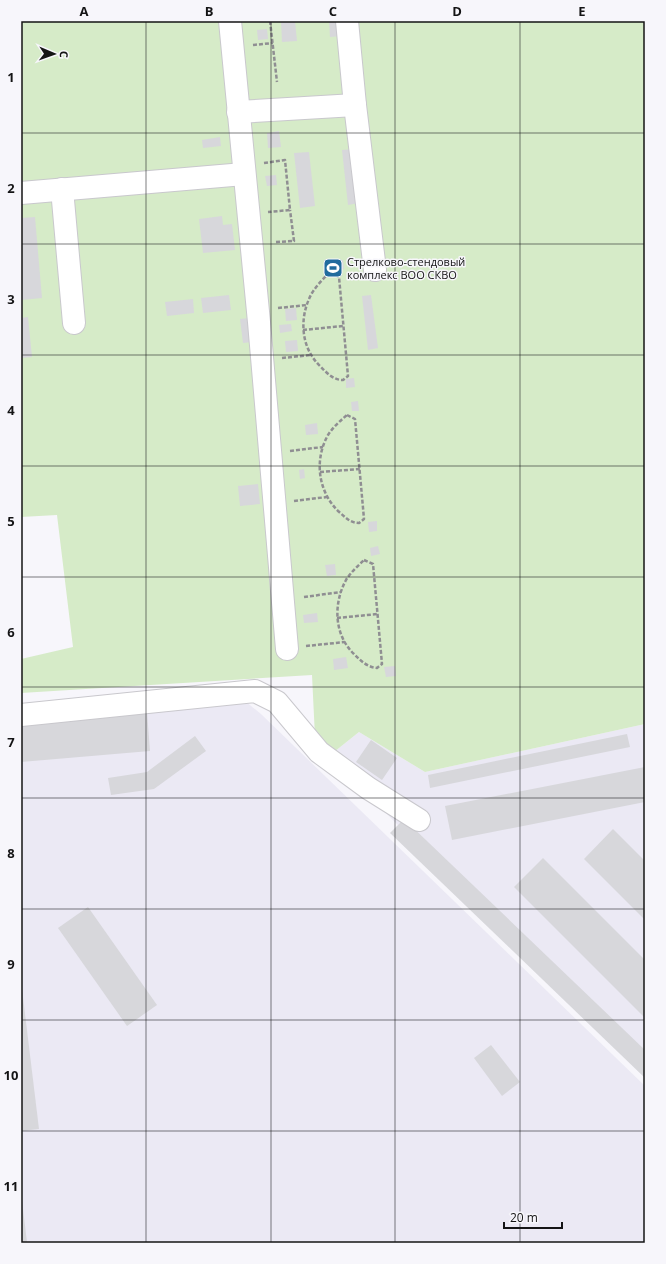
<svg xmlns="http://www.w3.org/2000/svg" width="666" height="1264" font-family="'Open Sans',sans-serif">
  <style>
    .built { fill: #ebe9f4 }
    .green { fill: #d6ebc8 }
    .building { fill: #d7d7db }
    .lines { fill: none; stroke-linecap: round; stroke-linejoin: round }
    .minor-casing { stroke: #c9c8cd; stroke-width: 24 }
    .path { stroke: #8f8e92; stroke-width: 2.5; stroke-dasharray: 4 2; stroke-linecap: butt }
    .minor { stroke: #fff; stroke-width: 22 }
    .grid { fill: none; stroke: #141415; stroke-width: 1; stroke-opacity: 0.55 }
    .labels { text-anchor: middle; stroke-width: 3; stroke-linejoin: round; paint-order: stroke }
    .poi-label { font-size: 11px; fill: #141415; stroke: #f7f6fb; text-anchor: start }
    .neatline { fill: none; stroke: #141415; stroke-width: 1.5 }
    .grid-label { font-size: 13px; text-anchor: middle; font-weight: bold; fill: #141415 }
  </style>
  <rect width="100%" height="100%" fill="#f7f6fb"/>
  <!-- built -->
  <g class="built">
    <polygon points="245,701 261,714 645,1086 645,1243 21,1243 21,724"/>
    <polygon points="645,724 645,1073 329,756 359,732 425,772"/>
  </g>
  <!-- green -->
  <polygon class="green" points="21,21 645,21 645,724 425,772 359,732 329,756 315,737 312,675 21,693 21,659 73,647 57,515 21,517"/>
  <!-- building -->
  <g class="building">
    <polygon points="281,21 295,21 297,41 282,42"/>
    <polygon points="329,21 339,21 341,36 330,37"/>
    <polygon points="267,29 268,39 258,40 257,30"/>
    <polygon points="279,131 281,147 268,148 267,133"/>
    <polygon points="220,137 221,146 203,148 202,140"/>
    <polygon points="353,149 359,203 348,205 342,150"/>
    <polygon points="309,152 315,206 300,208 294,153"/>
    <polygon points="276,175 277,185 267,186 265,176"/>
    <polygon points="222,216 223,225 232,224 235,250 203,253 199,219"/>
    <polygon points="35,217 42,298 21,300 21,218"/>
    <polygon points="343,260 344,269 335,270 334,261"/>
    <polygon points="229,295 231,310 203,313 201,298"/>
    <polygon points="371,295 378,348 368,350 362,296"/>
    <polygon points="193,299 194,313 167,316 165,302"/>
    <polygon points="296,308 297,320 286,321 285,309"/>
    <polygon points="28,317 32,357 21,358 21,318"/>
    <polygon points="249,318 252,342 243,343 240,319"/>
    <polygon points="291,324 292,331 280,333 279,325"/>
    <polygon points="297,340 298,351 286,352 285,341"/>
    <polygon points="354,378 355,387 346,388 346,379"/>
    <polygon points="358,401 359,411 352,411 351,402"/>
    <polygon points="317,423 318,434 306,435 305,425"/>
    <polygon points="304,469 305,478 300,479 299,470"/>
    <polygon points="258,484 260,504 240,506 238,486"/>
    <polygon points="377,521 377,531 369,532 368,522"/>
    <polygon points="378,546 380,554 371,556 370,548"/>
    <polygon points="335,564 336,575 327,576 325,565"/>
    <polygon points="317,613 318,622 304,623 303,615"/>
    <polygon points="346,657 348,668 334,670 333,659"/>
    <polygon points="395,666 396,676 386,677 384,667"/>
    <polygon points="147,712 150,751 21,762 21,723"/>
    <polygon points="627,734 630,747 430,788 428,775"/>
    <polygon points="195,736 206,751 154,789 111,795 108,778 147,772"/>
    <polygon points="371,740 397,758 382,780 356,762"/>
    <polygon points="645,767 645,802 452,840 445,806"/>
    <polygon points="404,819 645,1050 645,1078 390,833"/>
    <polygon points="613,829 645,861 645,920 584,859"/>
    <polygon points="543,858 645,960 645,1018 514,887"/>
    <polygon points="88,907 157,1005 127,1026 58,928"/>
    <polygon points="21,989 22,989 39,1129 21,1131"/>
    <polygon points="491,1045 520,1082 502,1096 474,1058"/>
    <polygon points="21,1201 22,1201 27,1242 23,1243 21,1243"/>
  </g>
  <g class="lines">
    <defs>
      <g id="minor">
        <polyline points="230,21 259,322 287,649"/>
        <polyline points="347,21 355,105 375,270"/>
        <polyline points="238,112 355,105"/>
        <polyline points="62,189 74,323"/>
        <polyline points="21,193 244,174"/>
        <polyline points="21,715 255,691 277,702 319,752 368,788 419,820"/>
      </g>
    </defs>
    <!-- minor casing -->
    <use href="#minor" class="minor-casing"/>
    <!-- path -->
    <g class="path">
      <polyline points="270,21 277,82"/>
      <polyline points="253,45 273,43"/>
      <polyline points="264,163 285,160 290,210 268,212"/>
      <polyline points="276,242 294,241 290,210"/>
      <path d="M330,272l9,5 9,99 -5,4c-10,0 -16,-7 -23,-14 -20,-19 -21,-50 -8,-73 5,-8 12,-15 18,-21z"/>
      <polyline points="278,308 307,305"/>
      <polyline points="303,330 343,326"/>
      <polyline points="282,358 311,355"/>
      <path d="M347,415l8,4 9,100 -5,4c-9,0 -14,-6 -21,-12 -20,-20 -24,-51 -10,-76 5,-8 12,-14 19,-20z"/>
      <polyline points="290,451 323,447"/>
      <polyline points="320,472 360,469"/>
      <polyline points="294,501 327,497"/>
      <path d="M364,560l9,4 9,100 -5,4c-10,-1 -16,-7 -23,-14 -20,-19 -21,-50 -8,-74 5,-8 12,-14 18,-20z"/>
      <polyline points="304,597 341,592"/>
      <polyline points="337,618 378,614"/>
      <polyline points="306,646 345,642"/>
    </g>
    <!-- minor -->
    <use href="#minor" class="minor"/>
  </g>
  <!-- grid -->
  <path class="grid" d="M146,21v1222M271,21v1222M395,21v1222M520,21v1222M21,133h624M21,244h624M21,355h624M21,466h624M21,577h624M21,687h624M21,798h624M21,909h624M21,1020h624M21,1131h624"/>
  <!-- icons -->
  <defs>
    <symbol id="stadium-square" viewBox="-11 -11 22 22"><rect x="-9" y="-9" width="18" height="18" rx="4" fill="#216b9e" stroke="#f7f6fb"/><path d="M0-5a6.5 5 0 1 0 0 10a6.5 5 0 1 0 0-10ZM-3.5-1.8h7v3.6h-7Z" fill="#fff"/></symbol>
  </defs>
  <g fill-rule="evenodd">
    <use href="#stadium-square" x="322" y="257" width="22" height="22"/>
  </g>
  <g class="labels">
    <!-- poi labels -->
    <g class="poi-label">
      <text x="347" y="266">Стрелково-стендовый<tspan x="347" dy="13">комплекс ВОО СКВО</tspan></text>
    </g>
  </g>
  <!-- border -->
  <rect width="666" height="1264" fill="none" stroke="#f7f6fb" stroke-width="44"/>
  <!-- north arrow -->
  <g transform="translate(54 54) rotate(92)" stroke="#f7f6fb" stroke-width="3" paint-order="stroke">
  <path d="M0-3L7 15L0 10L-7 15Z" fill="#141415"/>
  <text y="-6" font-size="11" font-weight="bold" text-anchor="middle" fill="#141415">С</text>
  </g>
  <!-- scale -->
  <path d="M504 1222v6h58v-6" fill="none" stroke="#141415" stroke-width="2"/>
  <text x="510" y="1222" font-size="12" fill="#141415" stroke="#f7f6fb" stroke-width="3" paint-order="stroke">20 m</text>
  <rect x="22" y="22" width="622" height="1220" class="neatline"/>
  <g class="grid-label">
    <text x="84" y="16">A</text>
    <text x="209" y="16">B</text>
    <text x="333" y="16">C</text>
    <text x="457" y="16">D</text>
    <text x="582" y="16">E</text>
    <text x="11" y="82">1</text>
    <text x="11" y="193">2</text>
    <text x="11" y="304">3</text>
    <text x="11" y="415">4</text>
    <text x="11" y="526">5</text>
    <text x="11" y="637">6</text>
    <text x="11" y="747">7</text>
    <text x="11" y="858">8</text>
    <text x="11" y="969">9</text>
    <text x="11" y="1080">10</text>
    <text x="11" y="1191">11</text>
  </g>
</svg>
